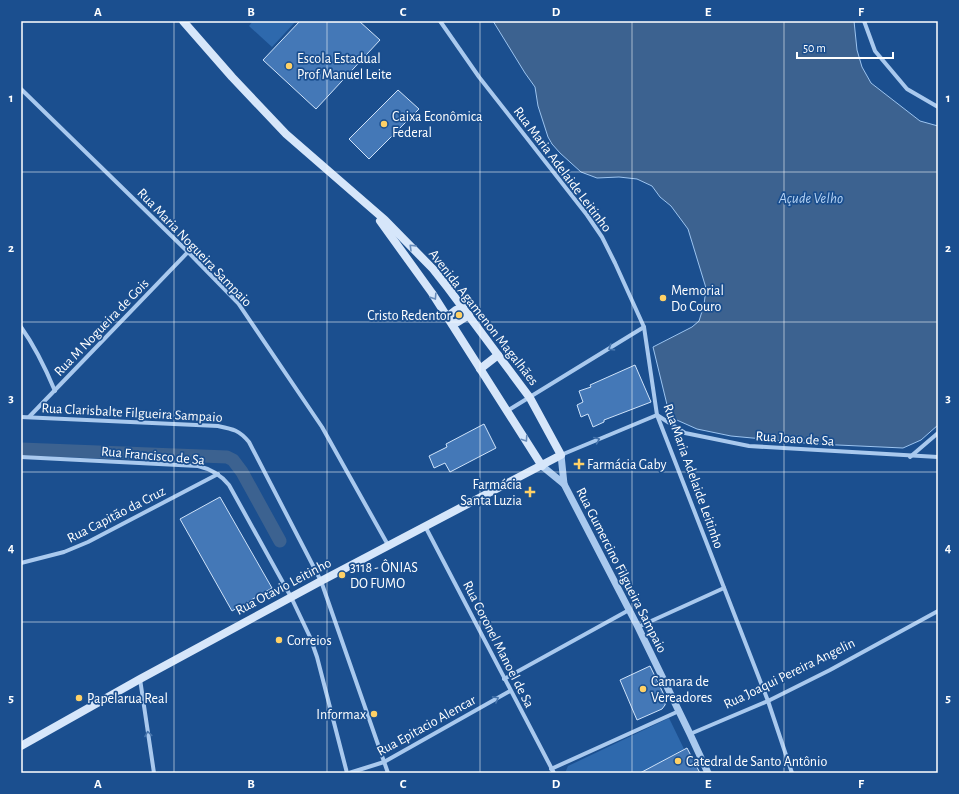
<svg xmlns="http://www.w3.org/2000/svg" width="959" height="794" font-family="'Alegreya Sans',sans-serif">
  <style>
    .green { fill: #2e69ad }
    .water { fill: #3c6290; stroke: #9cc4f0 }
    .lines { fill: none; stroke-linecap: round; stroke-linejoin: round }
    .canal { stroke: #3c6290; stroke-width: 13 }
    .building { fill: #4478b7; stroke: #cfe3fa }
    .minor { stroke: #a9c9ee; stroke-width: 4 }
    .tertiary { stroke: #a9c9ee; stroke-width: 7 }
    .secondary { stroke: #d6e6fa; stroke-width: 8 }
    .oneway { stroke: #668bba }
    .oneway2 { stroke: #4674ac }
    .grid { fill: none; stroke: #fff; stroke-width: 1; stroke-opacity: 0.55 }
    .poi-dot { fill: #ffd166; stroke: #1b4f8f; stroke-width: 1.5 }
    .labels { text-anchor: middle; stroke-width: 3.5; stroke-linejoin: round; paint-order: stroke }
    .poi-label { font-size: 14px; fill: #fff; stroke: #1b4f8f; text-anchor: start }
    .street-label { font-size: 14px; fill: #fff; stroke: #1b4f8f }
    .water-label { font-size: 15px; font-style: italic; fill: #b5d3f5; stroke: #1b4f8f }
    .neatline { fill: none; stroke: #fff; stroke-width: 1.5 }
    .grid-label { font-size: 13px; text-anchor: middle; font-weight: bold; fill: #fff }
  </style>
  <rect width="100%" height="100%" fill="#1b4f8f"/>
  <!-- green -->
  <g class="green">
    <polygon points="253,21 296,21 272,47 249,26"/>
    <polygon points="669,718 684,749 640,773 565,773 568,766"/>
  </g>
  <!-- water -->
  <polygon class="water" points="493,21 854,21 857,50 862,67 871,83 920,121 938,126 938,425 921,440 903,448 816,444 731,436 697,429 670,417 653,347 692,327 699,321 704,305 706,288 688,229 671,206 660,197 652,186 637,179 619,177 597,178 581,172 560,153 552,144 548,137 538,106 535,87 525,73"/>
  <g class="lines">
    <!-- canal -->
    <polyline class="canal" points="21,449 227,457 233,460 242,472 280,541"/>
  </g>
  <!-- building -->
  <g class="building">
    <polygon points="300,21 359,21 380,40 316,109 263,60"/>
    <polygon points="398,90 419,109 369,159 349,139"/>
    <polygon points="635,365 651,402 604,420 604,422 593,427 588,414 581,417 577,405 583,402 579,391 591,387 590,385"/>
    <polygon points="484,424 496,448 450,472 445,463 434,468 429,456 447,447 446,444"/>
    <polygon points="220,497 272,588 232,611 180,519"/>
    <polygon points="650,666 666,699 665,705 662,709 637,720 620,680"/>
    <polygon points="687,748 700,773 640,773"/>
  </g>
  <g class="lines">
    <!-- minor -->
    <g class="minor">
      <polyline points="440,21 479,77 587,215 602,237 615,263 644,327 657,415 768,701 792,773"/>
      <polyline points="864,21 875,51 907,89 938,107"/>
      <polyline points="21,89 188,252 238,303 322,427 388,545"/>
      <path d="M21,327c15,21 24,40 34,64"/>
      <polyline points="507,411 644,327"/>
      <path d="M21,417l197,9c15,3 21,4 31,16l72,139 67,192"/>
      <polyline points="29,417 188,252"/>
      <polyline points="561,455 657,415 685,433 749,446 938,457"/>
      <path d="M21,457l177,9c13,3 23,9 31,19l62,112 19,40 7,20 30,116"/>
      <polyline points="910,457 938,433"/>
      <polyline points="425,526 554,773"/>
      <polyline points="21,563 64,552 88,542 218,474"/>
      <polyline points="638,627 724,588"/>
      <polyline points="140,679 154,773"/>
      <polyline points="504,679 629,610"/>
      <polyline points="690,734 768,701 830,670 938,611"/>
      <polyline points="551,769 679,711"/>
      <polyline points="349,773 384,762 510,691"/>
    </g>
    <!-- tertiary -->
    <g class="tertiary">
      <polyline points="561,455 564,484"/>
      <polyline points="542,466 564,484 638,627 690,734 708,773"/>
    </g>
    <!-- secondary -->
    <g class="secondary">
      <polyline points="380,221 432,293 542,466"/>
      <polyline points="447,317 456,310 463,307"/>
      <polyline points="452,324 458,322 469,315"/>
      <polyline points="480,369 498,355"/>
      <polyline points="21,746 140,679 321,581 561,455 530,398 448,288 433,269 385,220 286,134 232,77 183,21"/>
    </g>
  </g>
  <!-- one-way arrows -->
  <defs><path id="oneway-chevron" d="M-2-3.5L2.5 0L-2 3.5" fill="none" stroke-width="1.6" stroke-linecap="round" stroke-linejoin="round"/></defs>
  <g class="oneway">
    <use href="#oneway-chevron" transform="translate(412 247) rotate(-136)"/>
    <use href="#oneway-chevron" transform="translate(434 297) rotate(57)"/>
    <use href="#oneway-chevron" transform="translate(525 439) rotate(56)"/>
  </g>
  <g class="oneway2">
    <use href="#oneway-chevron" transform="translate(611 348) rotate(148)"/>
    <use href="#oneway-chevron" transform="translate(597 440) rotate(-23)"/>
    <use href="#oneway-chevron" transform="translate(496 699) rotate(-29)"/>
    <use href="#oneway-chevron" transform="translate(148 734) rotate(-99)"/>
  </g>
  <!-- grid -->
  <path class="grid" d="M174,21v752M327,21v752M480,21v752M632,21v752M784,21v752M21,172h917M21,322h917M21,472h917M21,622h917"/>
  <!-- markers -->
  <g class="poi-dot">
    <circle cx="289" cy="66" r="4"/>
    <circle cx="384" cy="124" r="4"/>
    <circle cx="663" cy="298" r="4"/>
    <circle cx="459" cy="315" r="4"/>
    <path d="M577 458h4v4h4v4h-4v4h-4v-4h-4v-4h4z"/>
    <path d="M528 486h4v4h4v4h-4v4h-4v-4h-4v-4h4z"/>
    <circle cx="342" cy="575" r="4"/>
    <circle cx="279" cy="640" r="4"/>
    <circle cx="643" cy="689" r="4"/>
    <circle cx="79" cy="698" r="4"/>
    <circle cx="374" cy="714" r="4"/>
    <circle cx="678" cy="761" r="4"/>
  </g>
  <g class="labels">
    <!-- poi labels -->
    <g class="poi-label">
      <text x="297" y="63">Escola Estadual<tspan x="297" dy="16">Prof Manuel Leite</tspan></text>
      <text x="392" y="121">Caixa Econômica<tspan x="392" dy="16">Federal</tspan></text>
      <text x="671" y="295">Memorial<tspan x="671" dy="16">Do Couro</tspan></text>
      <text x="451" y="320" text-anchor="end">Cristo Redentor</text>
      <text x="587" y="469">Farmácia Gaby</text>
      <text x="522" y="489" text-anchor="end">Farmácia<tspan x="522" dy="16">Santa Luzia</tspan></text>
      <text x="350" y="572">3118 - ÔNIAS<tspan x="350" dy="16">DO FUMO</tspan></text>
      <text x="287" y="645">Correios</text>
      <text x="651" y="686">Camara de<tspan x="651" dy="16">Vereadores</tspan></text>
      <text x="87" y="703">Papelarua Real</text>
      <text x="366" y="719" text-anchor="end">Informax</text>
      <text x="686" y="766">Catedral de Santo Antônio</text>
    </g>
    <!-- street labels -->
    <g class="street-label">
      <text transform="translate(563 169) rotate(53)" y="5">Rua Maria Adelaide Leitinho</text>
      <text transform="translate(195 247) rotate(46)" y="5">Rua Maria Nogueira Sampaio</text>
      <text transform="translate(484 317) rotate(52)" y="5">Avenida Agamenon Magalhães</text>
      <text transform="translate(101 327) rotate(-46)" y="5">Rua M Nogueira de Gois</text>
      <text transform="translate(132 412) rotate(3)" y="5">Rua Clarisbalte Filgueira Sampaio</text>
      <text transform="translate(795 438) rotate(4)" y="5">Rua Joao de Sa</text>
      <text transform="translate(153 455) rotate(5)" y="5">Rua Francisco de Sa</text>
      <text transform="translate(694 476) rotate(70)" y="5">Rua Maria Adelaide Leitinho</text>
      <text transform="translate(116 514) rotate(-27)" y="5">Rua Capitão da Cruz</text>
      <text transform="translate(622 570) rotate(63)" y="5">Rua Gumercino Filgueira Sampaio</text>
      <text transform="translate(283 586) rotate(-28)" y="5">Rua Otavio Leitinho</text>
      <text transform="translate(499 644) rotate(63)" y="5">Rua Coronel Manoel de Sa</text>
      <text transform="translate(789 673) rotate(-26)" y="5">Rua Joaqui Pereira Angelin</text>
      <text transform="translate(426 725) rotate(-29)" y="5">Rua Epitacio Alencar</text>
    </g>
    <!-- water labels -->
    <g class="water-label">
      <text x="811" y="203">Açude Velho</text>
    </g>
  </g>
  <!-- border -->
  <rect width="959" height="794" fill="none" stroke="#1b4f8f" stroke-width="44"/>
  <!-- scale -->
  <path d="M797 52v6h96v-6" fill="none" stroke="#ffffff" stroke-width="2"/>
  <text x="803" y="52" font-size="12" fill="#ffffff" stroke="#1b4f8f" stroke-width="3" paint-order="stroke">50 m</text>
  <rect x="22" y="22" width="915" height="750" class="neatline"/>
  <g class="grid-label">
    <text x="98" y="16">A</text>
    <text x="251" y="16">B</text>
    <text x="403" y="16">C</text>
    <text x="556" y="16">D</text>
    <text x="708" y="16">E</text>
    <text x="861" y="16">F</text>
    <text x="11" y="102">1</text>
    <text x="948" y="102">1</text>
    <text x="11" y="252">2</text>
    <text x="948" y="252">2</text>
    <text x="11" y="402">3</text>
    <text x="948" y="402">3</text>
    <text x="11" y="552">4</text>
    <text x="948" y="552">4</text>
    <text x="11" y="702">5</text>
    <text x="948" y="702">5</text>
    <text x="98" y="788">A</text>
    <text x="251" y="788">B</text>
    <text x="403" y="788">C</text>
    <text x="556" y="788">D</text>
    <text x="708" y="788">E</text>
    <text x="861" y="788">F</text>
  </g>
</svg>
